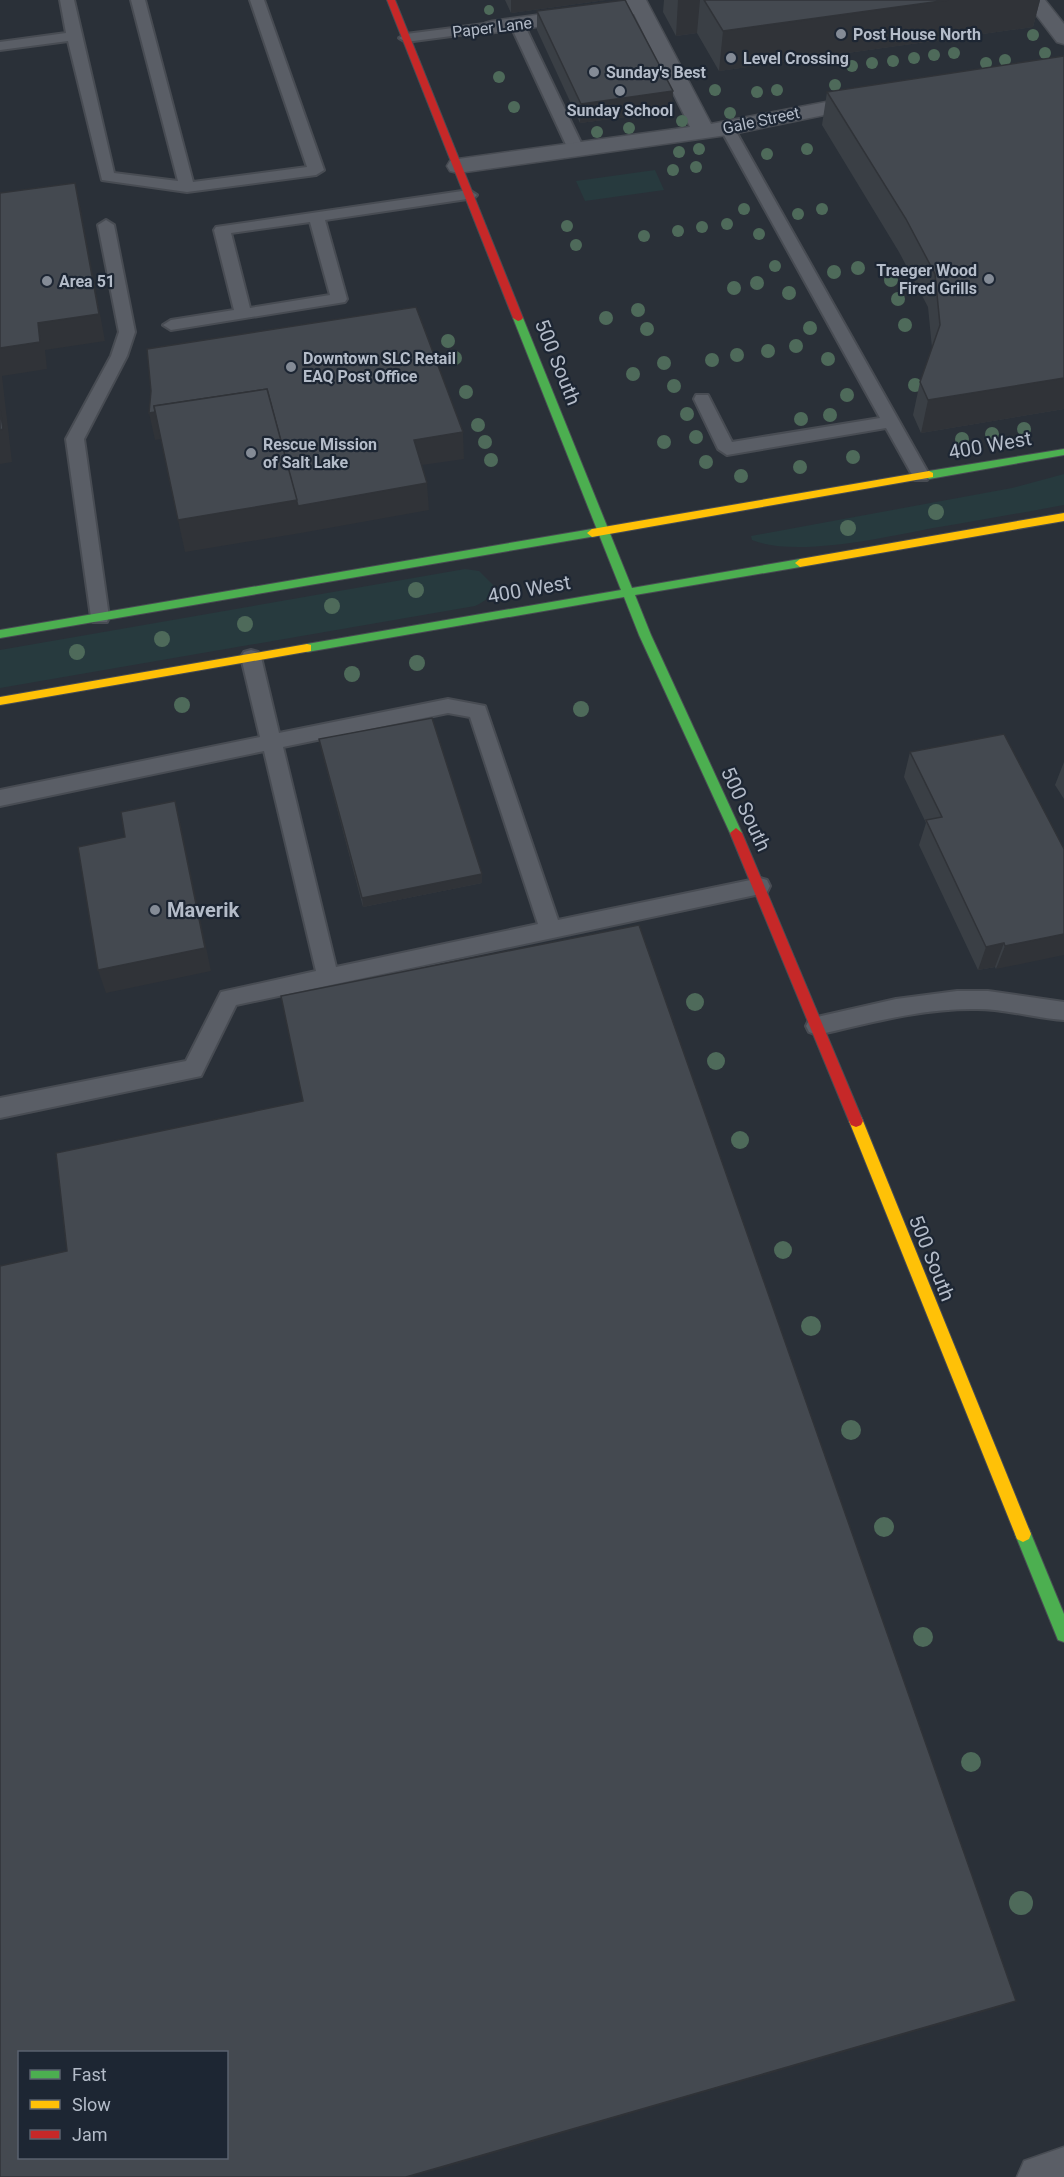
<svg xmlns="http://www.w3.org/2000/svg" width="1064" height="2177" font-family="Roboto,sans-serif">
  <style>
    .green { fill: #273a3e }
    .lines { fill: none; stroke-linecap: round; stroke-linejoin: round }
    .lane-casing { stroke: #484c53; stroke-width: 4 }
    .street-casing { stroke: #484c53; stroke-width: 3 }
    .fast-casing { stroke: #484c53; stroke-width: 2 }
    .slow-casing { stroke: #484c53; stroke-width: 2 }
    .jam-casing { stroke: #484c53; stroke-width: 2 }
    .lane { fill: #5a5e66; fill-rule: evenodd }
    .street { fill: #5a5e66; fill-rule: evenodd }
    .fast { fill: #4caf50; fill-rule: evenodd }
    .slow { fill: #ffc107; fill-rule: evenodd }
    .jam { fill: #c62828; fill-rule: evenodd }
    .tree { fill: #4e6a5a }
    .wall { fill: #3a3f45 }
    .shaded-wall { fill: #303338 }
    .building { fill: #444950; stroke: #303338; stroke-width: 1.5; fill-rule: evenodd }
    .poi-dot { fill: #848b96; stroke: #1d2633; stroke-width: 2 }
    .labels { text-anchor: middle; stroke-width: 4.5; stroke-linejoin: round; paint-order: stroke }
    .far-street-label { font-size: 16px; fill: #b4bcc9; stroke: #1d2633 }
    .far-poi-label { font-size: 16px; font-weight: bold; fill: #b4bcc9; stroke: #1d2633; text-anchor: start }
    .street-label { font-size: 20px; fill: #b4bcc9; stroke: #1d2633 }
    .poi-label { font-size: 20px; font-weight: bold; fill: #b4bcc9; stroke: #1d2633; text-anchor: start }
  </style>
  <rect width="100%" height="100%" fill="#2a3038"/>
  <!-- green -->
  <g class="green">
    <polygon points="655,170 664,190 585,201 576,181"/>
    <path d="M1064,474v31c-44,8 -87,16 -131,23 -47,9 -137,30 -181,12l-1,-4 261,-48z"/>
    <path d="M465,569l14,2 14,14c0,12 -8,16 -18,21l-475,82v-38z"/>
  </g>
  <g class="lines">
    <defs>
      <g id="lane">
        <polygon points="60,0 74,0 114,173 178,181 131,0 145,0 193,182 307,167 250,0 264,0 324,170 316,175 187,192 102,180 68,41 0,50 0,42 66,33"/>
        <polygon points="517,20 524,24 584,149 581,152 576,154 568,149 510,24"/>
        <polygon points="492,23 499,27 497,30 406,42 399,38 406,34"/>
        <polygon points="727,124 734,128 930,476 927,480 915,480 886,428 727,455 718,449 694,399 696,395 708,395 732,442 880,418 720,128"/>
        <path d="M469,190l8,5 -3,3 -149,22 22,79 -2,3 -174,28 -8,-5 8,-5 63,-10 -20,-80 2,-3zM310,222l20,73 -80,13 -19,-75z"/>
        <polygon points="106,220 114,225 135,332 127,356 84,439 109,617 107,622 93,622 91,617 66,439 111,356 119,332 98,225"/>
        <path d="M251,650l7,2 3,5 18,76 169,-34 37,7 73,214 202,-42 7,2 3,6 -3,6 -7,2 -524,111 -35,71 -201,42v-20l186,-37 35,-69 95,-21 -52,-220 -264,55v-16l260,-53 -19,-80 3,-5zM448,713l22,4 68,207 -202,43 -53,-220z"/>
        <path d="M957,991h31l76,11v18c-29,-2 -58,-11 -87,-11 -55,-1 -107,14 -160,26l-8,-3 -3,-6 3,-6 8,-3 79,-18z"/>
      </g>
      <g id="street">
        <polygon points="626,0 646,0 711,124 868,94 876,95 879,100 876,105 868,106 727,135 458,173 450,171 447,166 450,161 458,159 690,127 634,14 492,33 485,31 482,27 485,23 492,21 627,3"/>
        <polygon points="1025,0 1045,0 1064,24 1064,44 1057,42"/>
        <polygon points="1064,2147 1064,2177 1017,2177 1024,2161"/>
      </g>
      <g id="fast">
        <polygon points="518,315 523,318 632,588 800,559 805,563 800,567 635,595 651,635 742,833 740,836 732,836 730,833 639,635 624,597 307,652 301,648 307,644 621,590 513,318"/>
        <polygon points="1064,449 1064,455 929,479 924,475 929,471"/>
        <polygon points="592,529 596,530 596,536 0,638 0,630"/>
        <polygon points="1023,1526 1029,1529 1064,1614 1064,1642 1058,1640 1015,1534 1017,1529"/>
      </g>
      <g id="slow">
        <polygon points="929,471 933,473 933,477 592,537 587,533 592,529"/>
        <polygon points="1064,513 1064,521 800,567 795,563 800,559"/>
        <polygon points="307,644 311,645 311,651 0,705 0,697"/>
        <polygon points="856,1115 861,1117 863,1121 1031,1534 1029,1539 1023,1542 1017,1539 1015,1534 849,1121 851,1117"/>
      </g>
      <g id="jam">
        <polygon points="387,0 395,0 523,318 521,320 518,321 513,318"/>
        <polygon points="736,828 742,833 863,1121 861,1125 856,1127 851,1125 849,1121 730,833"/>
      </g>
    </defs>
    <!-- lane casing -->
    <use href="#lane" class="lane-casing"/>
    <!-- street casing -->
    <use href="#street" class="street-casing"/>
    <!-- fast casing -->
    <use href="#fast" class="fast-casing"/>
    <!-- slow casing -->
    <use href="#slow" class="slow-casing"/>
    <!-- jam casing -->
    <use href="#jam" class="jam-casing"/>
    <!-- lane -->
    <use href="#lane" class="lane"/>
    <!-- street -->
    <use href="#street" class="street"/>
    <!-- fast -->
    <use href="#fast" class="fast"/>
    <!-- slow -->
    <use href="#slow" class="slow"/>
    <!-- jam -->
    <use href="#jam" class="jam"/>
  </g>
  <!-- trees -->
  <g class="tree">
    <circle cx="489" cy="10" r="5"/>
    <circle cx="1033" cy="35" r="6"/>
    <circle cx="954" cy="53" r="6"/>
    <circle cx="1045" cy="53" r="6"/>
    <circle cx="934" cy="55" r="6"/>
    <circle cx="914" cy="58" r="6"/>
    <circle cx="1005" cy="60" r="6"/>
    <circle cx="893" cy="61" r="6"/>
    <circle cx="872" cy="63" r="6"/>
    <circle cx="986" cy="63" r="6"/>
    <circle cx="852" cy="66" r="6"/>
    <circle cx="499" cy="77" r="6"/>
    <circle cx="835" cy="85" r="6"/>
    <circle cx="715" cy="90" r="6"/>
    <circle cx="777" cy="90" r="6"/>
    <circle cx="757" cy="92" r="6"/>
    <circle cx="514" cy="107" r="6"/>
    <circle cx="730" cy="113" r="6"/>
    <circle cx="682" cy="121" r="6"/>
    <circle cx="629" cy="128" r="6"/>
    <circle cx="597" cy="132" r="6"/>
    <circle cx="699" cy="149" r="6"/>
    <circle cx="807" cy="149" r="6"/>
    <circle cx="679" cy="152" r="6"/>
    <circle cx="767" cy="154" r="6"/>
    <circle cx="696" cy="167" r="6"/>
    <circle cx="673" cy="170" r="6"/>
    <circle cx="744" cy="209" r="6"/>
    <circle cx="822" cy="209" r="6"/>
    <circle cx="798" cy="214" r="6"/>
    <circle cx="727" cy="224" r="6"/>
    <circle cx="567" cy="226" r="6"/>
    <circle cx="702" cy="227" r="6"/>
    <circle cx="678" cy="231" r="6"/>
    <circle cx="759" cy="234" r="6"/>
    <circle cx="644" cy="236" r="6"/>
    <circle cx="576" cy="245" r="6"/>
    <circle cx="775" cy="266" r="6"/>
    <circle cx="858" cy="268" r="7"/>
    <circle cx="834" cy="272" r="7"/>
    <circle cx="891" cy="280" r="7"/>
    <circle cx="757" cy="283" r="7"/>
    <circle cx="734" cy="288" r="7"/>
    <circle cx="789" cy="293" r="7"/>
    <circle cx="898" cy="299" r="7"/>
    <circle cx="638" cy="310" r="7"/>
    <circle cx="606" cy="318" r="7"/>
    <circle cx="905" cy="325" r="7"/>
    <circle cx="810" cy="328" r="7"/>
    <circle cx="647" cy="329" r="7"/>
    <circle cx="448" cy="341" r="7"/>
    <circle cx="796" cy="346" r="7"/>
    <circle cx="768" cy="351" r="7"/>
    <circle cx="737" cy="355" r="7"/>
    <circle cx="455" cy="358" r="7"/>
    <circle cx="828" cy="359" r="7"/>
    <circle cx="712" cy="360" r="7"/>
    <circle cx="664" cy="363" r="7"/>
    <circle cx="633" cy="374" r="7"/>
    <circle cx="915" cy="385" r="7"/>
    <circle cx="674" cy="386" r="7"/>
    <circle cx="466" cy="392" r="7"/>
    <circle cx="847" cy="395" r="7"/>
    <circle cx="687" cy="414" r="7"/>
    <circle cx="830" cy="415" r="7"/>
    <circle cx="801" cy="419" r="7"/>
    <circle cx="478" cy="425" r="7"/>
    <circle cx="1024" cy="429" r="7"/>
    <circle cx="992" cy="434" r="7"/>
    <circle cx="696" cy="437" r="7"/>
    <circle cx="962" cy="439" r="7"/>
    <circle cx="485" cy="442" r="7"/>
    <circle cx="664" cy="442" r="7"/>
    <circle cx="853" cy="457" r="7"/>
    <circle cx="491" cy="460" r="7"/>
    <circle cx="706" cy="462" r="7"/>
    <circle cx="800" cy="467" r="7"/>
    <circle cx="741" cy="476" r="7"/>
    <circle cx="936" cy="512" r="8"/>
    <circle cx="848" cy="528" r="8"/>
    <circle cx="416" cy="590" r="8"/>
    <circle cx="332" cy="606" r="8"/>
    <circle cx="245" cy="624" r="8"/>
    <circle cx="162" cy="639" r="8"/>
    <circle cx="77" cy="652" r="8"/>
    <circle cx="417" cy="663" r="8"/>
    <circle cx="352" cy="674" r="8"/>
    <circle cx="182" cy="705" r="8"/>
    <circle cx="581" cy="709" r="8"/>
    <circle cx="695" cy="1002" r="9"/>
    <circle cx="716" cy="1061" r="9"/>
    <circle cx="740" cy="1140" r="9"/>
    <circle cx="783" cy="1250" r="9"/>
    <circle cx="811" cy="1326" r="10"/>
    <circle cx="851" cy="1430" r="10"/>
    <circle cx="884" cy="1527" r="10"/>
    <circle cx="923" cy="1637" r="10"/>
    <circle cx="971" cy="1762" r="10"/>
    <circle cx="1021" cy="1903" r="12"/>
  </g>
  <!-- wall -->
  <g class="wall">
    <polygon points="505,0 606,0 511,13"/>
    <polygon points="664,0 1040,0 1033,27 719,71 697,33 676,36 663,12"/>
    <polygon points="537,11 672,111 580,123 537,30"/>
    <polygon points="1064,56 1064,409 921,433 913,415 920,382 932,348 928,307 899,252 822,125 827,92"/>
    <polygon points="319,739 482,883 363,907 321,748"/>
    <polygon points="910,752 1064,849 996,969 995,967 978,970 919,845 926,823 904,777"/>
    <polygon points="1064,762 1064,799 1055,785"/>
  </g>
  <!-- shaded-wall -->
  <g class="shaded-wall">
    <polygon points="511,0 606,0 511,13"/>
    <polygon points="678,0 700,0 697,33 676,36"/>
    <polygon points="948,0 1040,0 1033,27 719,71 723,31"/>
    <polygon points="673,91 672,111 580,123 581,104"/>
    <polygon points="75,183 81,210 105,341 45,350 47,369 2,376 12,462 0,464 0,348 38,323"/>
    <polygon points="1064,378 1064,409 921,433 928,400"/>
    <polygon points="268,395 272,421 155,440 149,413"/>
    <polygon points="463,432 464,459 415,466 414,440"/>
    <polygon points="427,483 429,510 301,533 185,552 178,520 297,500"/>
    <polygon points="175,801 181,826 211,971 106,993 98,970"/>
    <polygon points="482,874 482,883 363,907 362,898"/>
    <polygon points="1064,934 1064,955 996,969 1005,946"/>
    <polygon points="1004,943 995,967 978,970 986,947"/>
    <polygon points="1016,2001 1000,2007 411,2177 406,2177"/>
  </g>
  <!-- building -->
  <g class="building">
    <polygon points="625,0 673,91 581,104 537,11"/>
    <polygon points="704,0 948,0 723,31"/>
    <polygon points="1064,56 1064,378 928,400 920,382 940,325 935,274 906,219 827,92"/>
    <polygon points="75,183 99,314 38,323 40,342 0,348 0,193"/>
    <polygon points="416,307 463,432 414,440 427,483 298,506 267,389 154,406 155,412 149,413 151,391 147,349"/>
    <polygon points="267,389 297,500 178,520 154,406"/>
    <polygon points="0,409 3,429 0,430"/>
    <polygon points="432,718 482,874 362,898 319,739"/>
    <polygon points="1004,734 1064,849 1064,934 1005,946 1004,943 986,947 926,820 942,817 910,752"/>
    <polygon points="175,801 205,948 98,970 78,847 125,837 121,812"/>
    <path d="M639,925l377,1076 -610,176h-406v-911l67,-15 -11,-98 247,-52 -22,-105zM20,2052h206v105h-206z"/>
  </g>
  <!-- markers -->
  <g class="poi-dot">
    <circle cx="841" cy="34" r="6"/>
    <circle cx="731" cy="58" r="6"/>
    <circle cx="594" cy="72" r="6"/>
    <circle cx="620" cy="91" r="6"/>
    <circle cx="989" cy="279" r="6"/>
    <circle cx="47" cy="281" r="6"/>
    <circle cx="291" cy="367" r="6"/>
    <circle cx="251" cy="453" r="6"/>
    <circle cx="155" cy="910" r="6"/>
  </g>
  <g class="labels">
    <!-- far-street labels -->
    <g class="far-street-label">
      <text transform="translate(492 27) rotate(-7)" y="6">Paper Lane</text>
      <text transform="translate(761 120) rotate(-12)" y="6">Gale Street</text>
    </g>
    <!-- far-poi labels -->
    <g class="far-poi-label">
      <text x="853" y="40">Post House North</text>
      <text x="743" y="64">Level Crossing</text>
      <text x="606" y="78">Sunday's Best</text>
      <text x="620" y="116" text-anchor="middle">Sunday School</text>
      <text x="977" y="276" text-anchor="end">Traeger Wood<tspan x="977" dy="18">Fired Grills</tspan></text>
      <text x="59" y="287">Area 51</text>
      <text x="303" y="364">Downtown SLC Retail<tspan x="303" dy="18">EAQ Post Office</tspan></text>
      <text x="263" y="450">Rescue Mission<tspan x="263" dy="18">of Salt Lake</tspan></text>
    </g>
    <!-- street labels -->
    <g class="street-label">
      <text transform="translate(558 362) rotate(68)" y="7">500 South</text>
      <text transform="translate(990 445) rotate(-10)" y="7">400 West</text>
      <text transform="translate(529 589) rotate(-10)" y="7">400 West</text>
      <text transform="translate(746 809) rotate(65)" y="7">500 South</text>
      <text transform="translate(932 1258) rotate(68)" y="7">500 South</text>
    </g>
    <!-- poi labels -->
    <g class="poi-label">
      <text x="167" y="917">Maverik</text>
    </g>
  </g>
  <!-- legend -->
  <rect x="18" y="2051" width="210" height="108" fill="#1d2633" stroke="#59626f" stroke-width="1.5"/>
  <rect x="30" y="2070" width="30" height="9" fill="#4caf50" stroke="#59626f" stroke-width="1.5"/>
  <text x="72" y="2081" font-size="18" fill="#b4bcc9">Fast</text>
  <rect x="30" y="2100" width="30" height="9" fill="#ffc107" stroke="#59626f" stroke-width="1.5"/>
  <text x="72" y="2111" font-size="18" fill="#b4bcc9">Slow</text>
  <rect x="30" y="2130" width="30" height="9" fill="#c62828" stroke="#59626f" stroke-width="1.5"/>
  <text x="72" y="2141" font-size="18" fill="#b4bcc9">Jam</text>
</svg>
